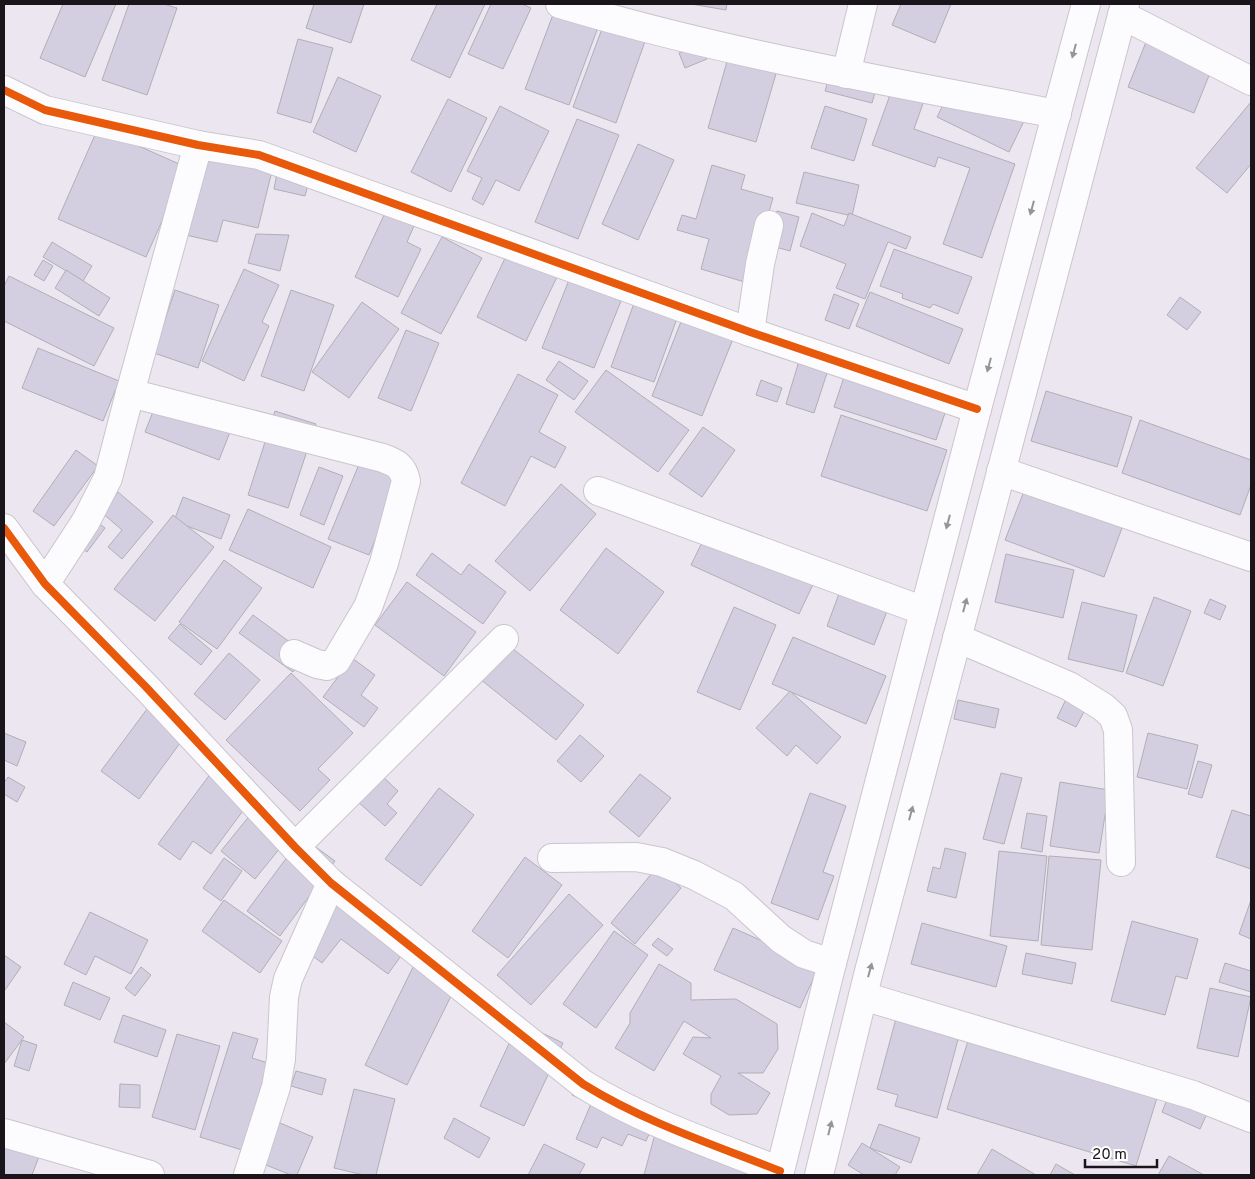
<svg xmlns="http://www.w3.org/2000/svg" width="1255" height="1179" font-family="Overpass,sans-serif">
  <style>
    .building { fill: #d3cfe0; stroke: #b1aeb6 }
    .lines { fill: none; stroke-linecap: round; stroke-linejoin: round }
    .minor-casing { stroke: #cac5cd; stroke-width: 30 }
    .major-casing { stroke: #cac5cd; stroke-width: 30 }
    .minor { stroke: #fcfbfd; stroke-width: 28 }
    .major { stroke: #fcfbfd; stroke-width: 28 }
    .cycleway-casing { stroke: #fff; stroke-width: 11 }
    .cycleway { stroke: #e8590c; stroke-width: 8 }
    .oneway { fill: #969497 }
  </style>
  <rect width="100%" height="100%" fill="#ece6f1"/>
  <!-- building -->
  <g class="building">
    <polygon points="63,4 116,4 85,77 40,58"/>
    <polygon points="129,4 164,4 177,8 147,95 102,80"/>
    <polygon points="314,4 364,4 351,43 306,28"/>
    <polygon points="437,4 485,4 450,78 411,60"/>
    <polygon points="491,4 522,4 531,8 503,69 468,54"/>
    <polygon points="557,4 603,14 569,105 525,89"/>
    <polygon points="691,4 727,4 726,10"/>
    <polygon points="901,4 951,4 935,43 892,25"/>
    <polygon points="606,18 648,33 616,123 573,107"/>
    <polygon points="734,37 783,50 756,142 708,128"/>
    <polygon points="1148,37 1214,63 1194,113 1128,87"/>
    <polygon points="298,39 333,48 311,123 277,113"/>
    <polygon points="701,44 707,59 685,68 679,53"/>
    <polygon points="831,70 878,82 872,103 825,91"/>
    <polygon points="338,77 381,96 356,152 313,132"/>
    <polygon points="895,81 927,92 914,129 1015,164 982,258 943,244 970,168 938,157 935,167 872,145"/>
    <polygon points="954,83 1026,117 1009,152 937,117"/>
    <polygon points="448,99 487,118 451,192 411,172"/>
    <polygon points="1251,102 1251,164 1227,193 1196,168"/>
    <polygon points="500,106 549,131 519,191 496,180 483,205 472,199 482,178 467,171"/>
    <polygon points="825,106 867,119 854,161 811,148"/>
    <polygon points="577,119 619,135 578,239 535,222"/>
    <polygon points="98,128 186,167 146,257 58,219"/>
    <polygon points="638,144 674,160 638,240 602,224"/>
    <polygon points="200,154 272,171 258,228 223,220 217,242 181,234"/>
    <polygon points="712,165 745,175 741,189 773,198 748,283 701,269 709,239 677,230 682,215 696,219"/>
    <polygon points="804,172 859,185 852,216 796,203"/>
    <polygon points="277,173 309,181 305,196 274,189"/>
    <polygon points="777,211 799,217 790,251 768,245"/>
    <polygon points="385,213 414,226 407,242 421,249 398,297 355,277"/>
    <polygon points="812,213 844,226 849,213 911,237 906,249 888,242 865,299 836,288 846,264 800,246"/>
    <polygon points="256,234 289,235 280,271 248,263"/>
    <polygon points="442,237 482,258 441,334 401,313"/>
    <polygon points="52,242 92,266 83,281 43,257"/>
    <polygon points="894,249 972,277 958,314 933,304 930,308 902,298 903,294 880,286"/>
    <polygon points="507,254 557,277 526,341 477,317"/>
    <polygon points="43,260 53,266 44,281 34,275"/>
    <polygon points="244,269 279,285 262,322 269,326 244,381 202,361"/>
    <polygon points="66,270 110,298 99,316 55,288"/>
    <polygon points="9,276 114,328 94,366 4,321 4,286"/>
    <polygon points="569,280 621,301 594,368 542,348"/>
    <polygon points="175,290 219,305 198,368 154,353"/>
    <polygon points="291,290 334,305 304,391 261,376"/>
    <polygon points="870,292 963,329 949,364 856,326"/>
    <polygon points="834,294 859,304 849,329 825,320"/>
    <polygon points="637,295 680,310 654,382 611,367"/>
    <polygon points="1180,297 1201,312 1187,330 1167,315"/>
    <polygon points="362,302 399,329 349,398 312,372"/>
    <polygon points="682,319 733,339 702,416 652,396"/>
    <polygon points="406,330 439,343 411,411 378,398"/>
    <polygon points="38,348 119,381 103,421 22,388"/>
    <polygon points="559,361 588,381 574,400 546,380"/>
    <polygon points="799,361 828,370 814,413 786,404"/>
    <polygon points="606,370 689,430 658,472 575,412"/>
    <polygon points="518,374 558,395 539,432 566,447 555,468 531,456 505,506 461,483"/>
    <polygon points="845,374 947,407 936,440 834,407"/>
    <polygon points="761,380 782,388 777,402 756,395"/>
    <polygon points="1046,391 1132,417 1117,467 1031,441"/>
    <polygon points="160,394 234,422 219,460 145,432"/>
    <polygon points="275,411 316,424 288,508 248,495"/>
    <polygon points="841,415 947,450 927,511 821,476"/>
    <polygon points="1140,420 1251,460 1251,485 1240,515 1122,473"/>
    <polygon points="703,427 735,450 702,497 669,474"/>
    <polygon points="76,450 98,466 54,526 33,511"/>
    <polygon points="362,457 402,474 369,555 328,539"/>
    <polygon points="319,467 343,476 324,525 300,515"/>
    <polygon points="1028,481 1126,517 1104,577 1005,540"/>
    <polygon points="561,484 596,514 530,591 495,561"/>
    <polygon points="118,492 153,522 122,559 108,547 122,530 101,512"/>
    <polygon points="183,497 230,515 221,539 174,521"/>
    <polygon points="248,509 331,547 313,588 229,550"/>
    <polygon points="173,515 214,547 155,621 114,589"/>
    <polygon points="93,519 105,528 87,552 75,544"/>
    <polygon points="711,524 818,574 799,614 691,565"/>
    <polygon points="606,548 664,592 618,654 560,610"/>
    <polygon points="432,553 461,575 469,564 506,592 483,624 416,575"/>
    <polygon points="1006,554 1074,570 1063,618 995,602"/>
    <polygon points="224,560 262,588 217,649 179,622"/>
    <polygon points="407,582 476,632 444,676 375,625"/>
    <polygon points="843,583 891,601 874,645 827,626"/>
    <polygon points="1154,597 1191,611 1163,686 1126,673"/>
    <polygon points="1210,599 1226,606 1220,620 1204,613"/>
    <polygon points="1082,602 1137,615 1123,672 1068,659"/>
    <polygon points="734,607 776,625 740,710 697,692"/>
    <polygon points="253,615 306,654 293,672 239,633"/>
    <polygon points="180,624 212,651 201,665 168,638"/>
    <polygon points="793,637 886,676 866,724 772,684"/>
    <polygon points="508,645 584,705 556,740 480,679"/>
    <polygon points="229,653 260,680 225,720 194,694"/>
    <polygon points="352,658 375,675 361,695 378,708 364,727 323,697"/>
    <polygon points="291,673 353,733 318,769 330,780 300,811 226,740"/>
    <polygon points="790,691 841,737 817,764 796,745 787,756 756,728"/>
    <polygon points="159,693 197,720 139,799 101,771"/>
    <polygon points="1068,695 1088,704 1076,727 1057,718"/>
    <polygon points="958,700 999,709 995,728 954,719"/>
    <polygon points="4,733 26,742 17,766 4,760"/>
    <polygon points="1148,733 1198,745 1187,789 1137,777"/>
    <polygon points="580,735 604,756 581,782 557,761"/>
    <polygon points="220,761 259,789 211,854 193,841 180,860 158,844"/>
    <polygon points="1198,761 1212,765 1202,798 1188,794"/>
    <polygon points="1001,773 1022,778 1004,844 983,839"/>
    <polygon points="640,774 671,798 639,837 609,812"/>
    <polygon points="381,775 398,791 387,804 397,813 385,826 357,801"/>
    <polygon points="8,777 25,787 17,802 4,794 4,783"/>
    <polygon points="1060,782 1109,790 1099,853 1050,846"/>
    <polygon points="439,788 474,815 421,886 385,859"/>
    <polygon points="810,793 846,806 823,872 834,876 818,920 771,903"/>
    <polygon points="259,804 293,832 255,879 221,851"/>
    <polygon points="1232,810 1251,816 1251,869 1216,857"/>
    <polygon points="1027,813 1047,816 1042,852 1021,848"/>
    <polygon points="302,837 335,861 280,936 247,911"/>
    <polygon points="945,848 966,853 956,898 927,891 933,867 940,869"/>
    <polygon points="999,851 1047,856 1038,941 990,936"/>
    <polygon points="1049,856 1101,860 1092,950 1041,945"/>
    <polygon points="525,857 562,885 508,958 472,931"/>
    <polygon points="224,858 242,871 221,901 203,888"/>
    <polygon points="657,867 681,888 635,944 611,923"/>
    <polygon points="569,894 603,925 531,1005 497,975"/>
    <polygon points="337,898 406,949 388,974 341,939 322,963 301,947"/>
    <polygon points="224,900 282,941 260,973 202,931"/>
    <polygon points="1251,900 1251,939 1239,934"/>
    <polygon points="90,912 148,940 131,974 95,956 86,975 64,964"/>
    <polygon points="1132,921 1198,939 1187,979 1176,976 1165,1015 1111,1001"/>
    <polygon points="922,923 1007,946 996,987 911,964"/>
    <polygon points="733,928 819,966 800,1008 714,970"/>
    <polygon points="614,931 648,955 596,1028 563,1004"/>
    <polygon points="658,938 673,949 667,956 652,945"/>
    <polygon points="1026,953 1076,963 1072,984 1022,974"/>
    <polygon points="4,955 21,967 5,990 4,990"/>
    <polygon points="1225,963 1251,971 1251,992 1219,982"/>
    <polygon points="659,964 691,983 691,1000 736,999 777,1024 778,1049 763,1073 738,1073 770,1093 757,1114 729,1115 711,1104 711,1094 721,1076 683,1054 693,1037 711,1038 684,1021 654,1071 615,1048 630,1023 630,1013"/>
    <polygon points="414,965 456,986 407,1085 365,1065"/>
    <polygon points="141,967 151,975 135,996 125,988"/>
    <polygon points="73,982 110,998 100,1020 64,1005"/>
    <polygon points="1210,988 1251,997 1238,1057 1197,1048"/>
    <polygon points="901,1000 964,1017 937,1118 895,1106 898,1095 877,1089"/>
    <polygon points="123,1015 166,1030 157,1057 114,1042"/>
    <polygon points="4,1022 24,1037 4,1064"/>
    <polygon points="519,1022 563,1043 524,1126 480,1106"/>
    <polygon points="971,1031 1160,1088 1136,1166 947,1109"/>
    <polygon points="233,1032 258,1039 252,1058 268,1063 242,1150 200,1137"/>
    <polygon points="177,1034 220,1046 195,1130 152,1117"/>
    <polygon points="22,1040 37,1045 29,1071 14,1066"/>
    <polygon points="296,1071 326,1079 322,1095 291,1086"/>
    <polygon points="579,1077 659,1112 646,1141 628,1134 622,1146 602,1137 597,1148 576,1139 591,1104 572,1095"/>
    <polygon points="120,1084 140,1085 140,1108 119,1107"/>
    <polygon points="354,1089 395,1099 376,1175 364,1175 334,1168"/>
    <polygon points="1171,1090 1210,1107 1200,1129 1162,1112"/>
    <polygon points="454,1118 490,1138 479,1158 444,1138"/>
    <polygon points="273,1120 313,1137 297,1175 291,1175 256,1161"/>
    <polygon points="879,1124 920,1138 911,1163 870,1148"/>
    <polygon points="656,1130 757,1157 752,1175 644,1175"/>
    <polygon points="4,1140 40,1154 32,1175 4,1175"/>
    <polygon points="862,1143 900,1167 895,1175 864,1175 848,1165"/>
    <polygon points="544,1144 585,1164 579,1175 528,1175"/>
    <polygon points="992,1149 1036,1175 977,1175"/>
    <polygon points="1169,1156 1204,1175 1158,1175"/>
    <polygon points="1056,1164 1075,1175 1050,1175"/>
  </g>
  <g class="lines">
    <defs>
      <g id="minor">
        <path d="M560,4c163,49 331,78 497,110"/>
        <polyline points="1122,15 1251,81"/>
        <polyline points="846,74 863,4"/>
        <polyline points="4,90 45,110 198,145 259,155 750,332 977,409"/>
        <polyline points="750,332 760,264 769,225"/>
        <path d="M130,393l253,65c13,5 20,8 23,23l-22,82 -16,44 -32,54 -9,5 -10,-2 -23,-10"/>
        <polyline points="1001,471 1251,557"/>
        <polyline points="598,491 924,611"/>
        <path d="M4,528l41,56 101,103 149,160 36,36 252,201c61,38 131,61 197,87"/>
        <polyline points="45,584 86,521 108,478 130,393 198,145"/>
        <polyline points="957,638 1069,686 1103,707 1113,716 1118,730 1121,862"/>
        <polyline points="295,847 504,639"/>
        <polyline points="552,858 636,857 662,862 694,875 734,896 781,939 804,954 832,963"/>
        <polyline points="863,996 1193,1095 1251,1118"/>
        <polyline points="4,1133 150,1175"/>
        <polyline points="248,1175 276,1087 281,1059 284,997 288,979 331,883"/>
      </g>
      <g id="major">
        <polyline points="779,1175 832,963 977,409 1086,4"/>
        <polyline points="819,1175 868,975 1125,4"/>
      </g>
    </defs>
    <!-- minor casing -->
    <use href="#minor" class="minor-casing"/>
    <!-- major casing -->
    <use href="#major" class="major-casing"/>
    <!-- minor -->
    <use href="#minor" class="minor"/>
    <!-- major -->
    <use href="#major" class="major"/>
    <defs>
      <g id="cycleway">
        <polyline points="4,90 45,110 198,145 259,155 750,332 977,409"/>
        <path d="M4,528l41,56 101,103 149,160 36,36 252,201c61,38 131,61 197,87"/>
      </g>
    </defs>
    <!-- cycleway casing -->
    <use href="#cycleway" class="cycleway-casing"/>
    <!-- cycleway -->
    <use href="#cycleway" class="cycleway"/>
  </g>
  <!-- one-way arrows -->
  <defs><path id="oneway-solid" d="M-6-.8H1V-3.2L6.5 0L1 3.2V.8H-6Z" transform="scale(1.25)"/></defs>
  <g class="oneway">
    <use href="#oneway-solid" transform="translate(1074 51) rotate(105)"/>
    <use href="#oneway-solid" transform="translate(1032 208) rotate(105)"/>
    <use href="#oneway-solid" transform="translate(989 365) rotate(105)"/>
    <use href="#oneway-solid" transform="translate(948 522) rotate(105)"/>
    <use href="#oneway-solid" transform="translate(965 605) rotate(-75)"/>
    <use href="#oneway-solid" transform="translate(911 813) rotate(-75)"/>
    <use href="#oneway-solid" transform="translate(870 970) rotate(-75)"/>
    <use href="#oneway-solid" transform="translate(830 1128) rotate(-76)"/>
  </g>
  <!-- border -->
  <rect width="1255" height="1179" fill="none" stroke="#19151b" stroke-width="10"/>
  <!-- scale -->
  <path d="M1085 1159v8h72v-8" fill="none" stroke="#19151b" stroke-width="2.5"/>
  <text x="1092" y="1159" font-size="15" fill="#19151b" stroke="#ffffff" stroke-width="4" paint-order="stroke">20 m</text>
</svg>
